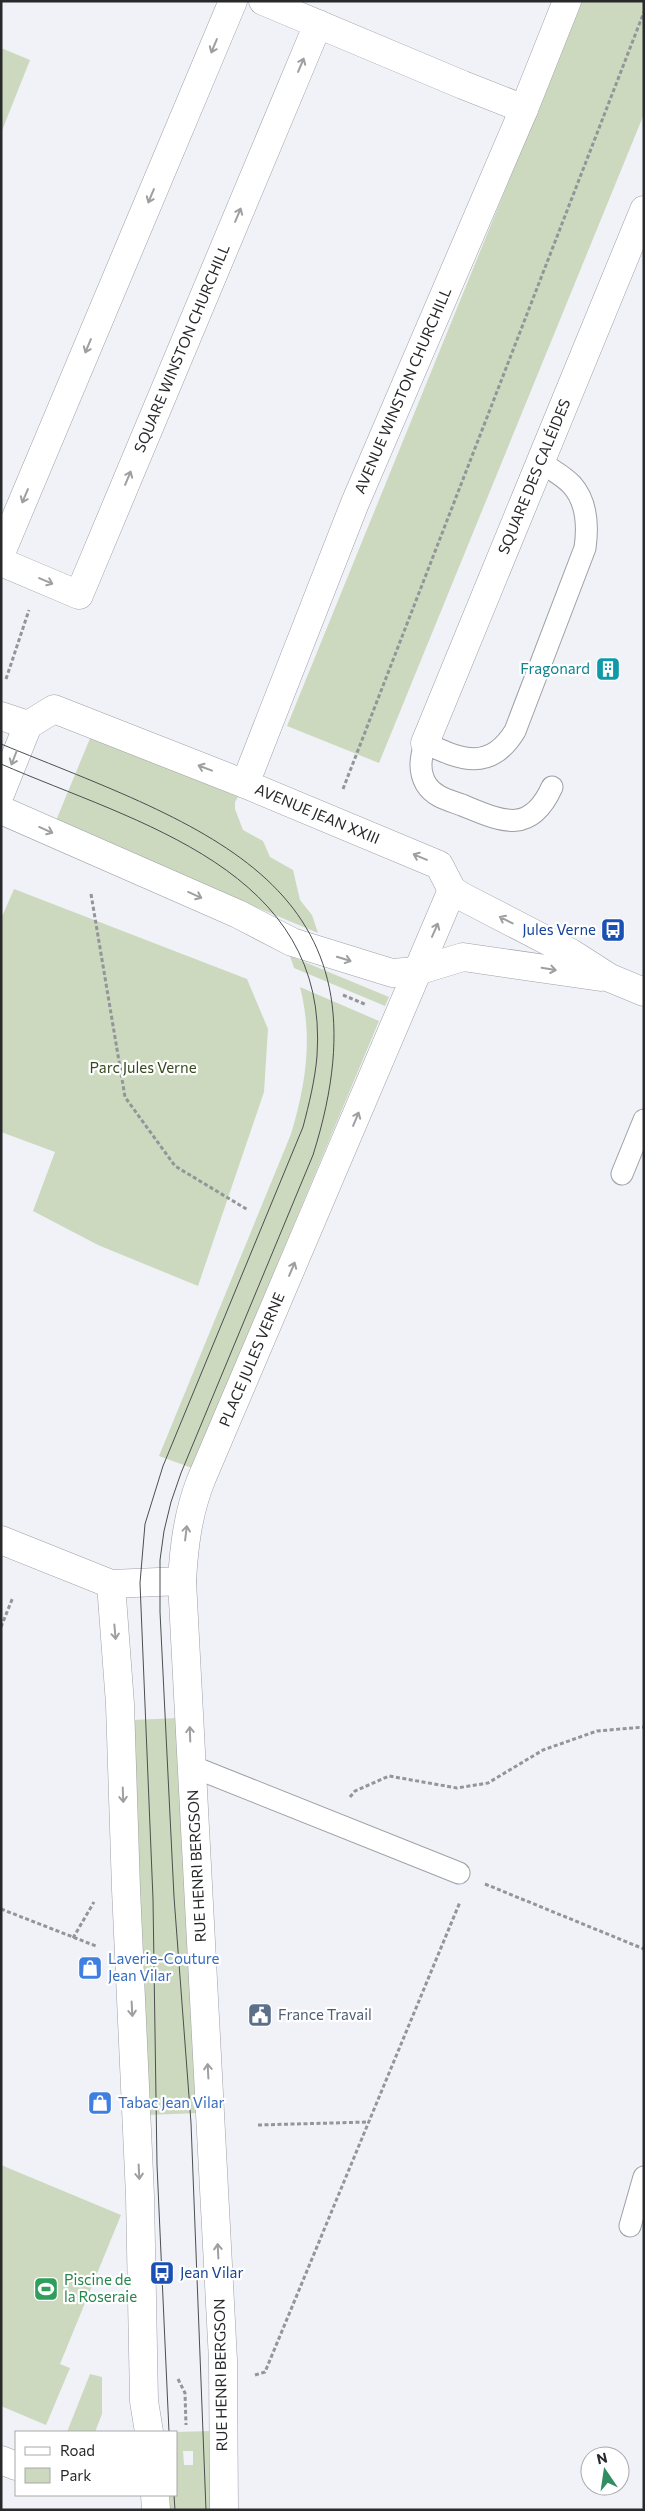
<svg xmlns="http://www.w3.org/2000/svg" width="645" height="2511" font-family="Commissioner,sans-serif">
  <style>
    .green { fill: #ccd9be; fill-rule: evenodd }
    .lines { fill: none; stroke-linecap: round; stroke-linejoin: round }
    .lane-casing { stroke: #9ea0a6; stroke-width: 23 }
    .street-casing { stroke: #9ea0a6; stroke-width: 29 }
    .path { stroke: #939599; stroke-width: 3; stroke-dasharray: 4 2.5; stroke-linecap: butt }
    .lane { stroke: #fff; stroke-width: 21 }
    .street { stroke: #fff; stroke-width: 28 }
    .tram { stroke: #4c4e50; stroke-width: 1 }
    .oneway { stroke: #9e9fa0 }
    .labels { text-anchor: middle; stroke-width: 4.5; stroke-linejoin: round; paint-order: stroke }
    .street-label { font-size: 15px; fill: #28292b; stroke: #fff }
    .culture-label { font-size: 15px; fill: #0d838f; stroke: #fff; text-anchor: end }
    .transit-label { font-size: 15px; fill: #164399; stroke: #fff; text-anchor: end }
    .park-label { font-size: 15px; fill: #374a1e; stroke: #fff }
    .shop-label { font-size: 15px; fill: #366cbe; stroke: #fff; text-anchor: start }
    .service-label { font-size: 15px; fill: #4e5e75; stroke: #fff; text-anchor: start }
    .leisure-label { font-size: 15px; fill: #27864d; stroke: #fff; text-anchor: start }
  </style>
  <rect width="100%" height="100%" fill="#f0f2f8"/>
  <!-- green -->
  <g class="green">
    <polygon points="582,1 644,1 644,114 379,763 287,726"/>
    <polygon points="1,48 30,60 1,133"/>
    <polygon points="91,736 238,797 235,802 235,809 243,830 263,841 270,857 293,870 300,900 312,915 318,933 55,823"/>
    <polygon points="14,889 247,979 268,1029 264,1092 198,1286 98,1245 33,1211 55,1152 1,1132 1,919"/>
    <polygon points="290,956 389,997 385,1006 294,968"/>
    <path d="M300,987l79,34 -187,447 -33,-12 132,-322c15,-50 22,-96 9,-147z"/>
    <polygon points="179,1718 199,2113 147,2115 132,1720"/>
    <polygon points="1,2165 121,2215 60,2364 70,2368 46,2425 1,2406"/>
    <polygon points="90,2374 102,2377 102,2414 95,2432 67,2432"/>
    <path d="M213,2431l1,79h-48l-1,-15h11v-63h-2zM183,2451h10v14h-9z"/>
  </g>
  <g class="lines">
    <defs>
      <g id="lane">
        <path d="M541,462c9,7 23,14 31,23 15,17 16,42 13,63l-70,183c-25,41 -54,29 -90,12 -4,14 -7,27 1,41 8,13 22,16 36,21 39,16 68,31 90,-18"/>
        <polyline points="622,1174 644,1120"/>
        <polyline points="191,1766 459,1873"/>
        <polyline points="630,2226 644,2177"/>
      </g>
      <g id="street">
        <polyline points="263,1 463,85 524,109"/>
        <polyline points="1,553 233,1"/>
        <path id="s1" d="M1,562l78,33 239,-571"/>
        <polyline points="1,716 28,725"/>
        <path id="s2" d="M28,725l26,-16 191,75 194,81 13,25 9,6 110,57 39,25 34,14"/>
        <path id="s3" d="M425,743l219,-533"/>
        <path id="s4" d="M245,784l110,-281 169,-394 43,-108"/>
        <polyline points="1,792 28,725"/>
        <polyline points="1,810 238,914 292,942 392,973 417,971 463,957 601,977"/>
        <polyline points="1,1540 111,1584 182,1581"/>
        <polyline points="111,1584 120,1704 126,1889 140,2196 144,2401 149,2432"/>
        <polyline points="1,2460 16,2466"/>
        <polyline points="155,2495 156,2510"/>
        <path id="s5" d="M224,2510l-1,-150 -41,-779c2,-35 6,-68 19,-101l251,-590"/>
      </g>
    </defs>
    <!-- lane casing -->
    <use href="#lane" class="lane-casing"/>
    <!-- street casing -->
    <use href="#street" class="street-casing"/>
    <!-- path -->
    <g class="path">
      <polyline points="6,679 29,610"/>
      <polyline points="343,789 644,12"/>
      <polyline points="91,894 125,1097 175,1166 248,1210"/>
      <polyline points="343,995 367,1005"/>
      <polyline points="1,1627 13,1597"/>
      <polyline points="350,1797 355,1791 389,1776 457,1788 488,1783 543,1750 597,1731 644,1727"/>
      <polyline points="485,1884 644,1949"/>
      <polyline points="1,1909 96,1946"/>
      <polyline points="73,1938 94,1902"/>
      <polyline points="258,2125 369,2122"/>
      <polyline points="255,2375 265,2372 460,1902"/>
      <polyline points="178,2379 185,2393 186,2425"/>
    </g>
    <!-- lane -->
    <use href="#lane" class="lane"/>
    <!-- street -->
    <use href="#street" class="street"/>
    <!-- tram -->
    <g class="tram">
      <path d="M1,744c205,84 398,139 312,411l-132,318 -10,29 -7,29 -4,29v52l14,285 17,226 15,387"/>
      <path d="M1,764c135,59 329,105 316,292 -2,24 -8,48 -14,71l-140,339 -18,58 -5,59 13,316 4,266 12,267"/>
      <polyline points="174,2495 175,2510"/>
    </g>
  </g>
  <!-- one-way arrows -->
  <defs><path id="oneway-shaft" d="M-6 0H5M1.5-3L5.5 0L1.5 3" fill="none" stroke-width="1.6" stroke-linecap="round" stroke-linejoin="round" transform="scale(1.25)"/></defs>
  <g class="oneway">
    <use href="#oneway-shaft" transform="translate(214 46) rotate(113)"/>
    <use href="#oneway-shaft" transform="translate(301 65) rotate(-67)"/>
    <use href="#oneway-shaft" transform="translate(151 196) rotate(113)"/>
    <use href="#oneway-shaft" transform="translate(238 215) rotate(-67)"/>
    <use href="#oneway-shaft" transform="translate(88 346) rotate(113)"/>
    <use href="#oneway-shaft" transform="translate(128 478) rotate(-67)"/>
    <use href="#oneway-shaft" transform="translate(25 496) rotate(113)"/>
    <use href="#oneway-shaft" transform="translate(46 581) rotate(23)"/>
    <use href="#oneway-shaft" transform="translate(14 758) rotate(111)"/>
    <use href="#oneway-shaft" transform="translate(205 768) rotate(-159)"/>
    <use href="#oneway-shaft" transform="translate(46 830) rotate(24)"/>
    <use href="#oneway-shaft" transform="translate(420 857) rotate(-157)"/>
    <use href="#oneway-shaft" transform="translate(195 895) rotate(24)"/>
    <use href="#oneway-shaft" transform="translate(506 920) rotate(-153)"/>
    <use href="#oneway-shaft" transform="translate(435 930) rotate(-66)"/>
    <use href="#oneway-shaft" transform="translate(344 959) rotate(17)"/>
    <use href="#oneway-shaft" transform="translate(549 969) rotate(9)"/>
    <use href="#oneway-shaft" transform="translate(356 1119) rotate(-67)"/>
    <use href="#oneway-shaft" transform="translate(292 1269) rotate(-67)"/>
    <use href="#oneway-shaft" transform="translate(186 1533) rotate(-83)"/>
    <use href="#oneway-shaft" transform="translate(115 1632) rotate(85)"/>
    <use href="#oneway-shaft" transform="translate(190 1734) rotate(-92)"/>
    <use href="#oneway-shaft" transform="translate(123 1795) rotate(88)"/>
    <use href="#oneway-shaft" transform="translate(132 2009) rotate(87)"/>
    <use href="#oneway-shaft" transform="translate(208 2071) rotate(-93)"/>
    <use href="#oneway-shaft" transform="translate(139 2172) rotate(87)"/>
    <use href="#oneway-shaft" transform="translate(218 2251) rotate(-93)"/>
  </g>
  <!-- icons -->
  <defs>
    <symbol id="building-square" viewBox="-11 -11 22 22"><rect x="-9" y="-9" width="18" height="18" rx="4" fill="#0f9aa8" stroke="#fff"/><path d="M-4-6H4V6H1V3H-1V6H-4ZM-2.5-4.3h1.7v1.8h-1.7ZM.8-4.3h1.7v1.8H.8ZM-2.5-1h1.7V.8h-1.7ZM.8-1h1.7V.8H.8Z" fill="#fff"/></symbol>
    <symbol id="bus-square" viewBox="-11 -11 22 22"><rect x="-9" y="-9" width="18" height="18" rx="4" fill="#1a4fb4" stroke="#fff"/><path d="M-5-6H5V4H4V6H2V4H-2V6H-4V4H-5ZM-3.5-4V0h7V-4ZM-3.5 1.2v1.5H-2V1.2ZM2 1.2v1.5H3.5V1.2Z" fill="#fff"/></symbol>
    <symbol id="shop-square" viewBox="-11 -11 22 22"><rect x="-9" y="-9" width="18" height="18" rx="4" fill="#3f7fe0" stroke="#fff"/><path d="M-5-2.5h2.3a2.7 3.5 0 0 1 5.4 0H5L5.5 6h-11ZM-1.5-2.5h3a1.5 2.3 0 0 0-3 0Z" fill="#fff"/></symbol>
    <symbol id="civic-square" viewBox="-11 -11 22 22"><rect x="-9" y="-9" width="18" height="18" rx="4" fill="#5c6f8a" stroke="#fff"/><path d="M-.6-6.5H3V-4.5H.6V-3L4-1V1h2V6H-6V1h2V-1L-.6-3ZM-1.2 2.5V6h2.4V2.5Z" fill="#fff"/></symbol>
    <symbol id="stadium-square" viewBox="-11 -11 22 22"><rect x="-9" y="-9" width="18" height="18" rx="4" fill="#2e9e5b" stroke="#fff"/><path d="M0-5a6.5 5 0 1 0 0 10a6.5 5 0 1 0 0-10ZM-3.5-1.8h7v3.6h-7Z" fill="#fff"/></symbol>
  </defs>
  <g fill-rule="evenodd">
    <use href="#building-square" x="594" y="655" width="28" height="28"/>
    <use href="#bus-square" x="599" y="916" width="28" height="28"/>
    <use href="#shop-square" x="76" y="1954" width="28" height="28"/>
    <use href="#civic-square" x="246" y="2001" width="28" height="28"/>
    <use href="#shop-square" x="86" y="2089" width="28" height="28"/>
    <use href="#bus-square" x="148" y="2259" width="28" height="28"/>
    <use href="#stadium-square" x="32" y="2275" width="28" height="28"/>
  </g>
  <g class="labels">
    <!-- street labels -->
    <g class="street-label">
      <text dy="5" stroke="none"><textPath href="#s1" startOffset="352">SQUARE WINSTON CHURCHILL</textPath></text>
      <text dy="5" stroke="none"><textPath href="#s4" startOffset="424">AVENUE WINSTON CHURCHILL</textPath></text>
      <text dy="5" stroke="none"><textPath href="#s3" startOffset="288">SQUARE DES CALÉIDES</textPath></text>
      <text dy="5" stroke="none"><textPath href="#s2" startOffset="314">AVENUE JEAN XXIII</textPath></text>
      <text dy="5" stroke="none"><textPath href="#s5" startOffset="1164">PLACE JULES VERNE</textPath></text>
      <text transform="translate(197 1866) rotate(-93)" y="5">RUE HENRI BERGSON</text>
      <text transform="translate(221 2375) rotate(-91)" y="5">RUE HENRI BERGSON</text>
    </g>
    <!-- culture labels -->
    <g class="culture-label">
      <text x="590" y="674">Fragonard</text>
    </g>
    <!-- transit labels -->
    <g class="transit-label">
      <text x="596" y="935">Jules Verne</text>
      <text x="180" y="2278" text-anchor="start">Jean Vilar</text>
    </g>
    <!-- park labels -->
    <g class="park-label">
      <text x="143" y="1073">Parc Jules Verne</text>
    </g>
    <!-- shop labels -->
    <g class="shop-label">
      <text x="108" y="1964">Laverie-Couture<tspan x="108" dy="17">Jean Vilar</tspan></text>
      <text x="118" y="2108">Tabac Jean Vilar</text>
    </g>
    <!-- service labels -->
    <g class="service-label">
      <text x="278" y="2020">France Travail</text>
    </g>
    <!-- leisure labels -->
    <g class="leisure-label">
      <text x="64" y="2285">Piscine de<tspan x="64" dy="17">la Roseraie</tspan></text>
    </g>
  </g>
  <!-- border -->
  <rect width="645" height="2511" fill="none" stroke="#28292b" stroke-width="5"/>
  <!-- legend -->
  <rect x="15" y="2431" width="162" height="65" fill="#ffffff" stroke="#a9a9aa"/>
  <rect x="25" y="2447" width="25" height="8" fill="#ffffff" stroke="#a9a9aa"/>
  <text x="60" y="2456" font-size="15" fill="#28292b">Road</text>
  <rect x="25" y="2468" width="25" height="15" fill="#ccd9be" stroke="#a9a9aa"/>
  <text x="60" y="2481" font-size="15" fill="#28292b">Park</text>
  <!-- north arrow -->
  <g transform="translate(605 2471) rotate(347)"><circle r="24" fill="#ffffff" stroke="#a9a9aa"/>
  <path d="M0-4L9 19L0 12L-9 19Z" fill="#338d62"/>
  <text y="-8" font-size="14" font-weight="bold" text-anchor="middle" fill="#28292b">N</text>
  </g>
</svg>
